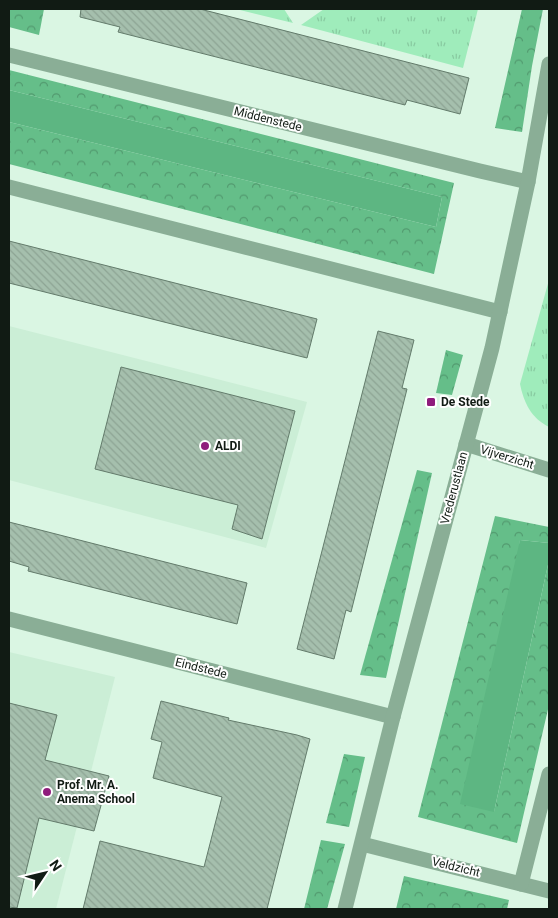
<svg xmlns="http://www.w3.org/2000/svg" width="558" height="918" font-family="Roboto,sans-serif">
  <style>
    .built { fill: #cbeed6 }
    .grass { fill: url(#grass-tufts) }
    .forest { fill: url(#forest-crowns) }
    .water { fill: #5db682 }
    .building { fill: url(#building-back-hatch); stroke: #637b6b }
    .lines { fill: none; stroke-linecap: round; stroke-linejoin: round }
    .minor { stroke: #8aae96; stroke-width: 15 }
    .poi-dot { fill: #8f1c7c; stroke: #fff; stroke-width: 2 }
    .labels { text-anchor: middle; stroke-width: 4; stroke-linejoin: round; paint-order: stroke }
    .street-label { font-size: 12px; fill: #111b14; stroke: #fff }
    .poi-label { font-size: 12px; font-weight: bold; fill: #111b14; stroke: #fff; text-anchor: start }
  </style>
  <defs>
    <pattern id="grass-tufts" width="24" height="20" patternUnits="userSpaceOnUse" patternTransform="scale(1.25)"><rect width="24" height="20" fill="#9fecbb"/><path d="M3 7l-1-3M5 7V3M7 7l1-3M15 17l-1-3M17 17v-4M19 17l1-3" fill="none" stroke="#88caa0"/></pattern>
    <pattern id="forest-crowns" width="20" height="18" patternUnits="userSpaceOnUse" patternTransform="scale(1.25)"><rect width="20" height="18" fill="#65be89"/><path d="M2 6a3 3 0 1 1 6 0M12 15a3 3 0 1 1 6 0" fill="none" stroke="#529a6f"/></pattern>
    <pattern id="building-back-hatch" width="6" height="6" patternUnits="userSpaceOnUse" patternTransform="scale(1.25)"><rect width="6" height="6" fill="#a5bfad"/><path d="M-1 5l2 2M0 0l6 6M5-1l2 2" fill="none" stroke="#8da494"/></pattern>
  </defs>
  <rect width="100%" height="100%" fill="#daf6e3"/>
  <!-- built -->
  <g class="built">
    <polygon points="9,326 307,402 266,548 9,480"/>
    <polygon points="9,652 115,677 56,909 16,909 9,907"/>
  </g>
  <!-- grass -->
  <g class="grass">
    <polygon points="236,9 284,9 293,23"/>
    <polygon points="324,9 478,9 463,68 301,25"/>
    <path d="M549,280v147c-18,-9 -25,-24 -29,-43z"/>
  </g>
  <!-- forest -->
  <g class="forest">
    <polygon points="9,9 44,9 39,35 9,27"/>
    <polygon points="522,9 543,9 532,66 522,132 495,128"/>
    <polygon points="9,70 454,183 434,274 9,164 9,122 436,227 442,197 9,90"/>
    <polygon points="446,350 463,355 452,395 436,393"/>
    <polygon points="417,470 432,473 386,678 360,675"/>
    <polygon points="495,516 549,527 549,543 520,540 494,812 549,560 549,705 517,843 418,817"/>
    <polygon points="344,754 365,757 349,827 326,823"/>
    <polygon points="321,840 345,844 327,909 304,909"/>
    <polygon points="404,876 509,900 507,909 396,909"/>
  </g>
  <!-- water -->
  <g class="water">
    <polygon points="9,90 442,197 436,227 9,122"/>
    <polygon points="520,540 549,543 549,560 494,812 460,804"/>
  </g>
  <!-- building -->
  <g class="building">
    <polygon points="81,9 200,9 469,78 460,114 407,100 405,105 118,32 120,27 80,17"/>
    <polygon points="9,241 317,319 307,358 9,283"/>
    <polygon points="378,331 414,340 402,388 407,389 351,612 346,610 334,659 297,649"/>
    <polygon points="121,367 295,411 262,539 232,529 238,505 95,469"/>
    <polygon points="9,522 247,583 237,624 28,571 29,567 9,561"/>
    <polygon points="161,701 229,718 228,720 297,735 310,739 267,909 83,909 100,841 204,867 222,797 153,778 162,742 151,739"/>
    <polygon points="9,703 57,715 45,760 109,776 94,831 39,818 17,908 9,907"/>
  </g>
  <g class="lines">
    <!-- minor -->
    <g class="minor">
      <polyline points="9,55 480,171 528,182"/>
      <polyline points="9,187 500,312"/>
      <polyline points="466,444 549,470"/>
      <polyline points="9,619 393,717"/>
      <polyline points="362,844 549,891"/>
      <polyline points="521,884 549,774"/>
      <polyline points="345,909 393,717 492,348 528,182 549,64"/>
    </g>
  </g>
  <!-- markers -->
  <g class="poi-dot">
    <rect x="426" y="397" width="10" height="10" rx="2.5"/>
    <circle cx="205" cy="446" r="5"/>
    <circle cx="47" cy="792" r="5"/>
  </g>
  <g class="labels">
    <!-- street labels -->
    <g class="street-label">
      <text transform="translate(268 119) rotate(14)" y="4">Middenstede</text>
      <text transform="translate(507 457) rotate(17)" y="4">Vijverzicht</text>
      <text transform="translate(454 488) rotate(-75)" y="4">Vrederustlaan</text>
      <text transform="translate(201 668) rotate(14)" y="4">Eindstede</text>
      <text transform="translate(456 867) rotate(14)" y="4">Veldzicht</text>
    </g>
    <!-- poi labels -->
    <g class="poi-label">
      <text x="441" y="406">De Stede</text>
      <text x="215" y="450">ALDI</text>
      <text x="57" y="789">Prof. Mr. A.<tspan x="57" dy="14">Anema School</tspan></text>
    </g>
  </g>
  <!-- border -->
  <rect width="558" height="918" fill="none" stroke="#111b14" stroke-width="20"/>
  <!-- north arrow -->
  <g transform="translate(45 873) rotate(55)" stroke="#ffffff" stroke-width="4" paint-order="stroke">
  <path d="M0-4L9 19L0 12L-9 19Z" fill="#111b14"/>
  <text y="-8" font-size="14" font-weight="bold" text-anchor="middle" fill="#111b14">N</text>
  </g>
</svg>
